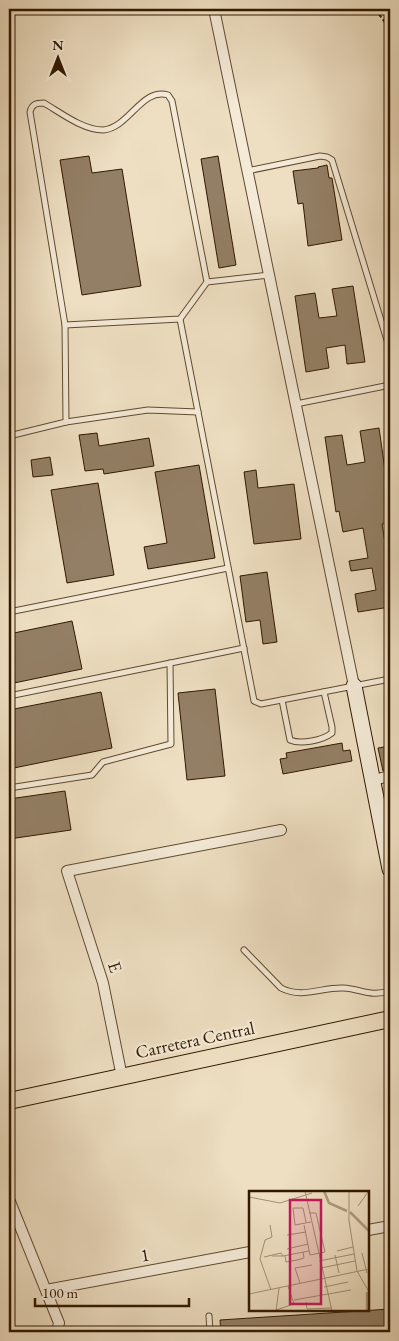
<svg xmlns="http://www.w3.org/2000/svg" width="399" height="1341" font-family="'EB Garamond',serif">
  <style>
    .building { fill: #937f65; stroke: #311800 }
    .lines { fill: none; stroke-linecap: round; stroke-linejoin: round }
    .lane-casing { stroke: #604a30; stroke-width: 7 }
    .street-casing { stroke: #604a30; stroke-width: 12 }
    .secondary-casing { stroke: #311800; stroke-width: 17 }
    .primary-casing { stroke: #311800; stroke-width: 18 }
    .path { stroke: #311800; stroke-width: 2; stroke-dasharray: 4 2.5; stroke-linecap: butt }
    .lane { stroke: #f4ead7; stroke-width: 5 }
    .street { stroke: #f4ead7; stroke-width: 10 }
    .secondary { stroke: #f4ead7; stroke-width: 15 }
    .primary { stroke: #eedfc2; stroke-width: 16 }
    .labels { text-anchor: middle; stroke-width: 4.5; stroke-linejoin: round; paint-order: stroke }
    .street-label { font-size: 18px; fill: #311800; stroke: #f4ead7 }
    .inset-river { fill: none; stroke: #ae9b80; stroke-width: 2.5 }
    .inset-road { fill: none; stroke: #a28f74; stroke-width: 1 }
    .view { fill: #c2185b; fill-opacity: 0.15; stroke: #c2185b; stroke-width: 2.5 }
    .inset-edge { fill: none; stroke: #311800; stroke-width: 2.5 }
  </style>
  <rect width="100%" height="100%" fill="#eedfc2"/>
  <filter id="stains"><feTurbulence type="fractalNoise" baseFrequency=".004" numOctaves="4"/><feColorMatrix values="0 0 0 0 .2 0 0 0 0 .09 0 0 0 0 .02 0 0 0 .5 -.17"/></filter>
  <radialGradient id="worn" r=".72"><stop offset=".6" stop-color="#630" stop-opacity="0"/><stop offset="1" stop-color="#630" stop-opacity=".3"/></radialGradient>
  <!-- building -->
  <g class="building">
    <polygon points="89,156 92,173 122,169 141,286 82,295 60,160"/>
    <polygon points="218,156 236,265 219,268 201,159"/>
    <polygon points="327,165 329,178 332,178 342,240 308,246 303,203 298,204 293,171 318,168 318,167"/>
    <polygon points="353,286 365,362 347,364 345,345 326,348 329,368 306,372 295,296 315,293 319,318 337,316 332,289"/>
    <polygon points="379,428 390,505 390,523 382,524 390,573 390,607 358,612 355,594 376,590 372,568 351,571 349,561 368,558 363,528 343,532 339,511 336,512 325,437 342,435 347,465 365,462 360,431"/>
    <polygon points="97,433 99,446 149,438 154,466 104,474 103,469 85,471 79,435"/>
    <polygon points="50,457 53,475 33,477 31,460"/>
    <polygon points="199,465 215,558 148,569 144,547 167,543 155,472"/>
    <polygon points="256,470 258,488 294,484 301,539 254,544 244,472"/>
    <polygon points="98,483 114,575 67,583 51,490"/>
    <polygon points="267,572 277,642 263,644 260,620 246,622 240,576"/>
    <polygon points="72,621 82,669 9,684 9,634"/>
    <polygon points="215,689 225,776 187,780 178,693"/>
    <polygon points="101,692 112,748 9,769 9,710"/>
    <polygon points="342,743 343,751 350,750 352,761 283,774 280,759 287,758 286,753"/>
    <polygon points="390,746 390,769 383,771 378,748"/>
    <polygon points="65,791 71,830 9,839 9,799"/>
    <polygon points="390,1309 390,1332 221,1332 220,1320"/>
  </g>
  <g class="lines">
    <defs>
      <g id="lane">
        <polyline points="247,171 320,156 327,157 332,160 390,350"/>
        <path d="M207,282l-35,-181 -4,-6c-26,-8 -39,33 -65,35 -20,0 -42,-17 -59,-27 -8,0 -12,1 -14,9l35,213 115,-6 27,-37 62,-7"/>
        <polyline points="180,319 254,701 261,704 390,679"/>
        <polyline points="65,325 66,422"/>
        <polyline points="296,404 390,385"/>
        <polyline points="9,436 66,422 148,410 198,412"/>
        <polyline points="9,612 228,568"/>
        <polyline points="9,696 244,648"/>
        <path d="M282,700l8,40c11,5 33,0 42,-7v-6l-8,-35"/>
        <polyline points="9,788 92,775 103,762 171,744 170,663"/>
        <path d="M244,950l37,38c21,11 41,-1 62,0 19,1 26,9 47,3"/>
        <polyline points="209,1316 210,1332"/>
      </g>
      <g id="street">
        <polyline points="214,9 354,686"/>
        <polyline points="373,780 390,776"/>
        <polyline points="122,1077 103,983 67,871 281,830"/>
        <polyline points="9,1199 59,1323 57,1332"/>
        <polyline points="368,1230 390,1226"/>
        <polyline points="46,1290 250,1252"/>
      </g>
      <polyline id="secondary" points="354,686 390,869"/>
      <polyline id="primary" points="9,1101 390,1019"/>
    </defs>
    <!-- lane casing -->
    <use href="#lane" class="lane-casing"/>
    <!-- street casing -->
    <use href="#street" class="street-casing"/>
    <!-- secondary casing -->
    <use href="#secondary" class="secondary-casing"/>
    <!-- primary casing -->
    <use href="#primary" class="primary-casing"/>
    <!-- path -->
    <polyline class="path" points="375,9 390,29"/>
    <!-- lane -->
    <use href="#lane" class="lane"/>
    <!-- street -->
    <use href="#street" class="street"/>
    <!-- secondary -->
    <use href="#secondary" class="secondary"/>
    <!-- primary -->
    <use href="#primary" class="primary"/>
  </g>
  <g class="labels">
    <!-- street labels -->
    <g class="street-label">
      <text transform="translate(115 967) rotate(72)" y="6">E</text>
      <text transform="translate(195 1040) rotate(-12)" y="6">Carretera Central</text>
      <text transform="translate(145 1255) rotate(-10)" y="6">1</text>
    </g>
  </g>
  <!-- overview -->
  <g transform="translate(249 1191)">
    <rect width="120" height="120" fill="#eedfc2"/>
    <path class="inset-river" d="M75,0l5,12 18,8M101,21l19,19M118,120v-19"/>
    <path class="inset-road" d="M56,0l27,120M100,0v30l8,50 12,21M0,6l31,6 32,-10M109,15l10,-14M57,31l-3,-14h-10l2,17 16,-3M21,34l2,12 -7,3 -5,19 11,31M55,34l6,30 15,-3 -9,-39h-7M38,44l19,-3M38,58l21,-5M88,60l16,-4M113,62l5,20M86,64l4,18M34,65l26,-5M36,65l1,6 11,-2 7,-2 -1,-6M15,66l17,-4 2,3h-11M70,70l35,-7M72,77l34,-7M51,92l-5,-15 17,-3M75,96l24,-5M0,103l120,-25M45,109l57,-10M57,111l1,7 24,-1M27,119l18,-6 -6,-18M27,120l3,-23"/>
    <path class="view" d="M41,9h31v104h-31z"/>
    <rect width="120" height="120" class="inset-edge"/>
  </g>
  <!-- margin -->
  <rect width="399" height="1341" fill="none" stroke="#eedfc2" stroke-width="30"/>
  <rect x="10" y="10" width="379" height="1321" fill="none" stroke="#311800" stroke-width="2.5"/>
  <rect x="15" y="15" width="369" height="1311" fill="none" stroke="#311800"/>
  <!-- north arrow -->
  <g transform="translate(58 58)" stroke="#f4ead7" stroke-width="4" paint-order="stroke">
  <path d="M0-4L9 19L0 12L-9 19Z" fill="#311800"/>
  <text y="-8" font-size="14" font-weight="bold" text-anchor="middle" fill="#311800">N</text>
  </g>
  <!-- scale -->
  <path d="M35 1298v8h154v-8" fill="none" stroke="#311800" stroke-width="2.5"/>
  <text x="42" y="1298" font-size="15" fill="#311800" stroke="#f4ead7" stroke-width="4" paint-order="stroke">100 m</text>
  <rect width="100%" height="100%" filter="url(#stains)"/>
  <rect width="100%" height="100%" fill="url(#worn)"/>
</svg>
